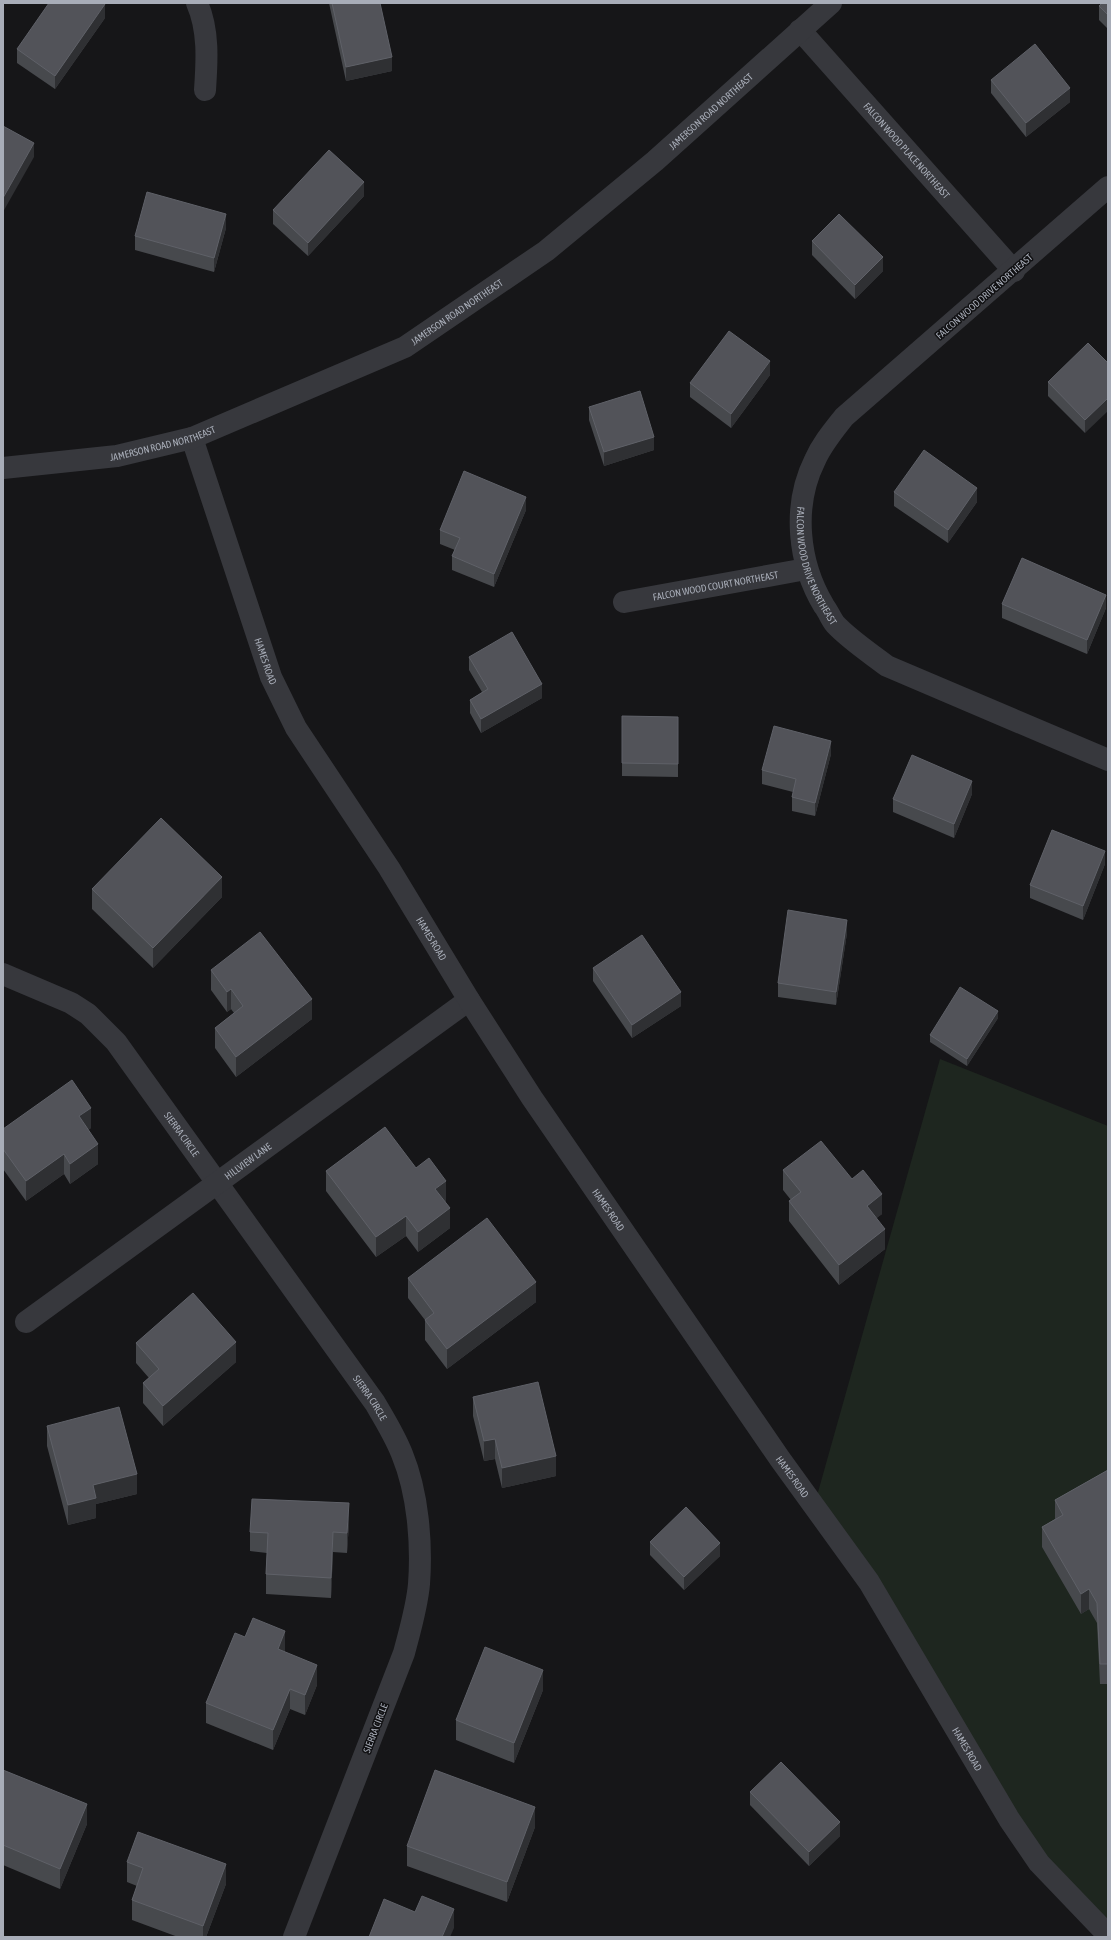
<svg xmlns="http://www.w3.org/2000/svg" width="1111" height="1940" font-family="'Asap Condensed',sans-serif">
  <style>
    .green { fill: #1e261f }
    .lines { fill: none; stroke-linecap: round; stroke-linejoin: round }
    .minor { stroke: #37383d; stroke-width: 22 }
    .tertiary { stroke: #37383d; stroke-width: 22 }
    .wall { fill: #47494d }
    .shaded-wall { fill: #2f3033 }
    .building { fill: #525359; stroke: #5f6168 }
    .labels { text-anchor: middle; stroke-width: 3; stroke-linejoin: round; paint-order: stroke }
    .street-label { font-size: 10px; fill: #a8adb8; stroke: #111113 }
  </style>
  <rect width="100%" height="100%" fill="#161618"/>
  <!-- green -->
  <polygon class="green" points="940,1059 1108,1126 1108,1937 1102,1937 811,1517"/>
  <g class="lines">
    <!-- minor -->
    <g class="minor">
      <path d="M197,3c12,27 10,58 8,87"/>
      <path id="s1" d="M800,30l214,241"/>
      <path id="s2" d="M1108,187l-264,230c-11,14 -22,27 -29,43 -23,46 -17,103 9,146 4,5 7,13 11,18 15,16 35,29 52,42l221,94"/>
      <path id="s3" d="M624,602l182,-33"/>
      <path id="s4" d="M3,974l68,29 17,11 28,28 259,361c10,17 20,33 27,51 16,39 20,89 17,130 -2,23 -9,46 -15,69l-110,284"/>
      <path id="s5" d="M26,1322l443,-322"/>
    </g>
    <!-- tertiary -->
    <g class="tertiary">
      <path id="s6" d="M192,438l79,239 25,51 93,140 80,132 63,98 248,361 89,123 140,237 30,44 69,72"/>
      <path id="s7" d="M3,468l114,-12 75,-18 213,-91 141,-96 109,-90 176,-158"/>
    </g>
  </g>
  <!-- wall -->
  <g class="wall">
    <polygon points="329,3 380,3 392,71 346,81"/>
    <polygon points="1108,3 1108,29 1099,20 1099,6"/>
    <polygon points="105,18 55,89 17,63 17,49"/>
    <polygon points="991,80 1070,102 1026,137 991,93"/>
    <polygon points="364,196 308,256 273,224 273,210"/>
    <polygon points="226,228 214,272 135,250 135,236"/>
    <polygon points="812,241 883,271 855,299 812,255"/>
    <polygon points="1108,363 1085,433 1048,396 1048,382"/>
    <polygon points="770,375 731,428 690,397 690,383"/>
    <polygon points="589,407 654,450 604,466 589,420"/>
    <polygon points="894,492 977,502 948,543 894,506"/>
    <polygon points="526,510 494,587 452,570 452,556 455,550 440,544 440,530"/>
    <polygon points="1002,604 1106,608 1087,654 1002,618"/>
    <polygon points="469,657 542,698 481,733 470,713 470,700 482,692 469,670"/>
    <polygon points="622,716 678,717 678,777 622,776"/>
    <polygon points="831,754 815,816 792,811 792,797 793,792 762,784 762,770"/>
    <polygon points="972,794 954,838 893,812 893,799"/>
    <polygon points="1105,864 1083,920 1030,898 1030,885"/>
    <polygon points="92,889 222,897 153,968 92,909"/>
    <polygon points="847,933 836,1005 778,997 778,983"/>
    <polygon points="593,968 681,1006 632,1038 593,981"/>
    <polygon points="211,970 312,1019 236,1077 215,1048 215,1028 234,1013 231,1009 227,1012 211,990"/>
    <polygon points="998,1018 967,1066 930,1042 930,1035"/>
    <polygon points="91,1128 88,1130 98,1164 70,1184 64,1174 26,1201 3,1169 3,1129"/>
    <polygon points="416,1168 446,1201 445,1202 450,1228 418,1252 406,1236 376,1257 326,1191 326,1171"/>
    <polygon points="783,1170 852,1179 882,1214 876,1218 885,1249 839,1285 789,1221 789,1201 791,1200 783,1190"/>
    <polygon points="408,1278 536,1302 447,1369 425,1340 425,1320 408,1298"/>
    <polygon points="136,1343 236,1362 163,1426 143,1403 143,1383 149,1378 136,1363"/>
    <polygon points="473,1397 556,1476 502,1488 495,1459 484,1461 473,1416"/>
    <polygon points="47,1426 137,1494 96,1504 96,1518 68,1525 47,1446"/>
    <polygon points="1108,1470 1108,1684 1100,1684 1097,1623 1089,1609 1081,1614 1042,1547 1042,1527 1055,1519 1055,1500"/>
    <polygon points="349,1523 347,1553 333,1552 331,1598 266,1594 266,1574 267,1553 250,1551 250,1532"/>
    <polygon points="650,1542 720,1556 684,1590 650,1555"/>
    <polygon points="285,1651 285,1652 317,1685 305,1715 290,1709 273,1750 206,1723 206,1703"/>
    <polygon points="543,1690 514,1763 456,1740 456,1720"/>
    <polygon points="3,1770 87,1824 60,1889 3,1865"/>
    <polygon points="750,1792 840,1836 809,1866 750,1805"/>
    <polygon points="535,1827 507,1902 407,1866 407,1846"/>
    <polygon points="127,1862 226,1884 206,1937 178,1937 132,1920 132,1900 137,1886 127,1882"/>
  </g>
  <!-- shaded-wall -->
  <g class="shaded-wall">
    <polygon points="105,4 105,18 55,89 55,76"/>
    <polygon points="392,57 392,71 346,81 346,67"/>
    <polygon points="1070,88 1070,102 1026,137 1026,123"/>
    <polygon points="34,143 34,157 3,212 3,198"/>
    <polygon points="364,182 364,196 308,256 308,243"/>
    <polygon points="226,214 226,228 214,272 214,258"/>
    <polygon points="883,257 883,271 855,299 855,285"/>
    <polygon points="770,361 770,375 731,428 731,414"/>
    <polygon points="1108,398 1108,411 1085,433 1085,420"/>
    <polygon points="654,437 654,450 604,466 604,452"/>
    <polygon points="977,488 977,502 948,543 948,530"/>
    <polygon points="526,497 526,510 494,587 494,574"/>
    <polygon points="1106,595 1106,608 1087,654 1087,640"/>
    <polygon points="542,684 542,698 481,733 481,719"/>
    <polygon points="831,741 831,754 815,816 815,803"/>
    <polygon points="972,781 972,794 954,838 954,824"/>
    <polygon points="1105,851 1105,864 1083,920 1083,906"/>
    <polygon points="222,877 222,897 153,968 153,948"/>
    <polygon points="847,920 847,933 836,1005 836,992"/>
    <polygon points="231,989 231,1009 227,1012 227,992"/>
    <polygon points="681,992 681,1006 632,1038 632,1025"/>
    <polygon points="312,999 312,1019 236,1077 236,1057"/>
    <polygon points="998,1011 998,1018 967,1066 967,1059"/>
    <polygon points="91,1108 91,1128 79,1136 79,1116"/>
    <polygon points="98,1144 98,1164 70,1184 70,1164"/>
    <polygon points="64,1154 64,1174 26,1201 26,1181"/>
    <polygon points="446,1181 446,1201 435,1209 435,1189"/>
    <polygon points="882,1194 882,1214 867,1226 867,1206"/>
    <polygon points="450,1208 450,1228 418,1252 418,1232"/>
    <polygon points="406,1216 406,1236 376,1257 376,1237"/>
    <polygon points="885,1229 885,1249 839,1285 839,1265"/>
    <polygon points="536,1282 536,1302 447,1369 447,1349"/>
    <polygon points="236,1342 236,1362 163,1426 163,1406"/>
    <polygon points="495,1439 495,1459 484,1461 484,1441"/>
    <polygon points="556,1456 556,1476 502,1488 502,1468"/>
    <polygon points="137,1474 137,1494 96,1504 96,1518 68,1525 68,1505 93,1485"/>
    <polygon points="349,1503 349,1523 347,1553 347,1533"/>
    <polygon points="333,1532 333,1552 331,1598 331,1578"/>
    <polygon points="720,1543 720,1556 684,1590 684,1577"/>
    <polygon points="1089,1589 1089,1609 1081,1614 1081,1594"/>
    <polygon points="285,1631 285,1651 278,1669 278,1649"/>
    <polygon points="317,1665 317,1685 305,1715 305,1695"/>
    <polygon points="543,1670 543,1690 514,1763 514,1743"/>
    <polygon points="290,1689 290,1709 273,1750 273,1730"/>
    <polygon points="87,1804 87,1824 60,1889 60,1869"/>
    <polygon points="535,1807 535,1827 507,1902 507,1882"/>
    <polygon points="840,1822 840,1836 809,1866 809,1852"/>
    <polygon points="226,1864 226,1884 206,1937 203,1937 203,1926"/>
    <polygon points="454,1909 454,1928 450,1937 442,1937"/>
  </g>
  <!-- building -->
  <g class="building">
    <polygon points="49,3 103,3 105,4 55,76 17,49"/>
    <polygon points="332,3 380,3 392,57 346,67"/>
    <polygon points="1102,3 1108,3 1108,15 1099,6"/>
    <polygon points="1035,44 1070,88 1026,123 991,80"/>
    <polygon points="3,126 34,143 3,198"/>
    <polygon points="329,150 364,182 308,243 273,210"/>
    <polygon points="147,192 226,214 214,258 135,236"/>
    <polygon points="839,214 883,257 855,285 812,241"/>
    <polygon points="729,331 770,361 731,414 690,383"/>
    <polygon points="1088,343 1108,363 1108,398 1085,420 1048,382"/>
    <polygon points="640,391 654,437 604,452 589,407"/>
    <polygon points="924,450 977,488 948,530 894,492"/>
    <polygon points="464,471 526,497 494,574 452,556 460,538 440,530"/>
    <polygon points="1022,558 1106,595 1087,640 1002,604"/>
    <polygon points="512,632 542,684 481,719 470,700 488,689 469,657"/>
    <polygon points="622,716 678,717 678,764 622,763"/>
    <polygon points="774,726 831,741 815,803 792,797 796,779 762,770"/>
    <polygon points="912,755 972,781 954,824 893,799"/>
    <polygon points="161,818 222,877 153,948 92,889"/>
    <polygon points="1052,830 1105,851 1083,906 1030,885"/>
    <polygon points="788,910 847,920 836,992 778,983"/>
    <polygon points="260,932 312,999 236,1057 215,1028 243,1006 231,989 227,992 211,970"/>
    <polygon points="642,935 681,992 632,1025 593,968"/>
    <polygon points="960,987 998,1011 967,1059 930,1035"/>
    <polygon points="72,1080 91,1108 79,1116 98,1144 70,1164 64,1154 26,1181 3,1149 3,1129"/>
    <polygon points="385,1127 416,1168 429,1158 446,1181 435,1189 450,1208 418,1232 406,1216 376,1237 326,1171"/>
    <polygon points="821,1141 852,1179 863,1170 882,1194 867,1206 885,1229 839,1265 789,1201 801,1192 783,1170"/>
    <polygon points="487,1218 536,1282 447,1349 425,1320 434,1313 408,1278"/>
    <polygon points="193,1293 236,1342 163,1406 143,1383 159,1369 136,1343"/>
    <polygon points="538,1382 556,1456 502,1468 495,1439 484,1441 473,1397"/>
    <polygon points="119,1407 137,1474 93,1485 96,1498 68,1505 47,1426"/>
    <polygon points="1108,1470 1108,1664 1100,1664 1097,1603 1089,1589 1081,1594 1042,1527 1063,1515 1055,1500"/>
    <polygon points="252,1499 349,1503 347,1533 333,1532 331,1578 266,1574 268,1533 250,1532"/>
    <polygon points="686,1507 720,1543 684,1577 650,1542"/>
    <polygon points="253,1618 285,1631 278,1649 317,1665 305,1695 290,1689 273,1730 206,1703 235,1633 245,1637"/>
    <polygon points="485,1647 543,1670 514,1743 456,1720"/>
    <polygon points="781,1762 840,1822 809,1852 750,1792"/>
    <polygon points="3,1770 87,1804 60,1869 3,1845"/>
    <polygon points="435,1770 535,1807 507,1882 407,1846"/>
    <polygon points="138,1832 226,1864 203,1926 132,1900 143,1868 127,1862"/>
    <polygon points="422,1896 454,1909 442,1937 369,1937 384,1899 415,1912"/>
  </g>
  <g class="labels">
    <!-- street labels -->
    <g class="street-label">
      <text dy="4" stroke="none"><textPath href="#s7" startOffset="810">JAMERSON ROAD NORTHEAST</textPath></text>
      <text dy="4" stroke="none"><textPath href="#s1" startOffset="161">FALCON WOOD PLACE NORTHEAST</textPath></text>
      <text transform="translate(984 296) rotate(-41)" y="4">FALCON WOOD DRIVE NORTHEAST</text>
      <text dy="4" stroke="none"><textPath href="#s7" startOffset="486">JAMERSON ROAD NORTHEAST</textPath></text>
      <text dy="4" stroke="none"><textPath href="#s7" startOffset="162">JAMERSON ROAD NORTHEAST</textPath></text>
      <text dy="4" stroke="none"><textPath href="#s2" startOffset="513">FALCON WOOD DRIVE NORTHEAST</textPath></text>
      <text dy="4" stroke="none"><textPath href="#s3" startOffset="93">FALCON WOOD COURT NORTHEAST</textPath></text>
      <text dy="4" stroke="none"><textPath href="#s6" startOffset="235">HAMES ROAD</textPath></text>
      <text dy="4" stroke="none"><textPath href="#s6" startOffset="559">HAMES ROAD</textPath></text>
      <text dy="4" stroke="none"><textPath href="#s4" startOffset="247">SIERRA CIRCLE</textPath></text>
      <text dy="4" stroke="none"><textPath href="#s5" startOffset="274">HILLVIEW LANE</textPath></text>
      <text dy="4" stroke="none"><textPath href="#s6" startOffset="883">HAMES ROAD</textPath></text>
      <text dy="4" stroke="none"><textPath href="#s4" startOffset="571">SIERRA CIRCLE</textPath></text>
      <text dy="4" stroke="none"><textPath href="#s6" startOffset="1207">HAMES ROAD</textPath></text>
      <text transform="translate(375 1728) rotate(-69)" y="4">SIERRA CIRCLE</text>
      <text dy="4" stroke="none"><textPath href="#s6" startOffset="1531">HAMES ROAD</textPath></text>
    </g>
  </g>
  <!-- border -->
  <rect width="1111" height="1940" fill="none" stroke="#a8adb8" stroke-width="8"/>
</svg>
